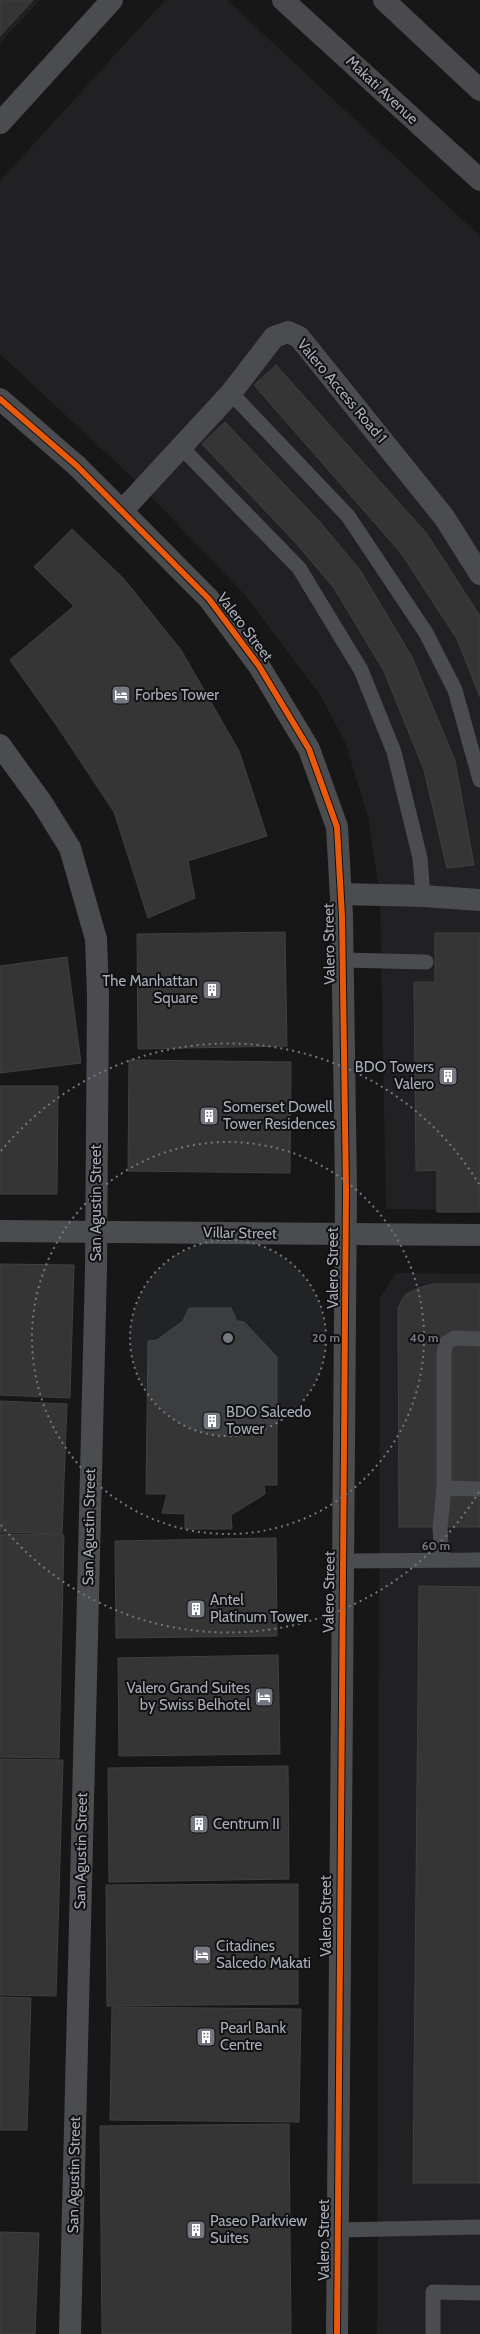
<svg xmlns="http://www.w3.org/2000/svg" width="480" height="2334" font-family="Cabin,sans-serif">
  <style>
    .built { fill: #212123 }
    .building { fill: #353536; stroke: #3f4043 }
    .lines { fill: none; stroke-linecap: round; stroke-linejoin: round }
    .service { stroke: #4b4c50; stroke-width: 15 }
    .minor { stroke: #4b4c50; stroke-width: 22 }
    .tertiary { stroke: #4b4c50; stroke-width: 22 }
    .secondary { stroke: #4a4a4e; stroke-width: 22 }
    .cycleway-casing { stroke: #111113; stroke-width: 8 }
    .cycleway { stroke: #e8590c; stroke-width: 6 }
    .ring { fill: none; stroke: #757880; stroke-width: 2; stroke-dasharray: 2 4 }
    .labels { text-anchor: middle; stroke-width: 4; stroke-linejoin: round; paint-order: stroke }
    .street-label { font-size: 15px; fill: #a8adb8; stroke: #111113 }
    .poi-label { font-size: 15px; fill: #a8adb8; stroke: #111113; text-anchor: start }
    .centre { fill: #757880; stroke: #111113; stroke-width: 2 }
    .ring-label { font-size: 12px; text-anchor: middle; font-weight: bold; fill: #757880; stroke: #111113; stroke-width: 4; stroke-linejoin: round; paint-order: stroke }
  </style>
  <rect width="100%" height="100%" fill="#171717"/>
  <!-- built -->
  <g class="built">
    <polygon points="0,0 40,0 0,43"/>
    <polygon points="165,0 227,0 480,236 480,1210 386,1209 380,897 368,816 345,742 320,695 244,594 136,481 0,354 0,181"/>
    <polygon points="396,1273 480,1274 480,2334 377,2334 380,1298"/>
  </g>
  <!-- building -->
  <g class="building">
    <polygon points="0,0 33,0 0,36"/>
    <polygon points="276,365 427,534 480,616 480,697 457,639 401,553 254,385"/>
    <polygon points="225,422 319,521 360,570 412,657 455,761 474,865 447,868 424,770 384,671 334,588 295,542 202,444"/>
    <polygon points="72,529 124,579 181,650 239,751 267,836 188,861 195,898 148,918 114,812 59,729 10,660 74,606 34,567"/>
    <polygon points="285,932 287,1046 138,1049 137,934"/>
    <polygon points="435,933 480,933 480,1212 437,1212 437,1170 416,1171 414,982 435,982"/>
    <polygon points="67,957 81,1063 0,1073 0,966"/>
    <polygon points="129,1060 291,1062 290,1173 128,1171"/>
    <polygon points="0,1086 58,1086 57,1194 0,1194"/>
    <polygon points="0,1264 74,1265 70,1398 0,1395"/>
    <polygon points="433,1284 480,1284 480,1527 399,1527 398,1308 405,1295 418,1288"/>
    <polygon points="189,1308 231,1308 237,1321 244,1322 277,1357 277,1485 264,1485 265,1494 231,1515 232,1529 185,1529 185,1514 162,1513 167,1494 146,1494 148,1341 157,1340 183,1321"/>
    <polygon points="0,1401 67,1404 62,1534 0,1532"/>
    <polygon points="0,1534 64,1535 59,1758 0,1757"/>
    <polygon points="276,1538 277,1636 116,1638 115,1541"/>
    <polygon points="419,1586 480,1587 480,2183 413,2183"/>
    <polygon points="278,1655 280,1754 119,1756 118,1658"/>
    <polygon points="0,1759 63,1760 56,1996 0,1995"/>
    <polygon points="288,1766 289,1879 109,1882 108,1768"/>
    <polygon points="298,1884 298,2004 107,2006 106,1885"/>
    <polygon points="0,1997 31,1998 27,2130 0,2130"/>
    <polygon points="112,2007 301,2009 299,2122 110,2120"/>
    <polygon points="289,2124 291,2334 102,2334 100,2126"/>
    <polygon points="0,2232 39,2233 35,2334 0,2334"/>
  </g>
  <g class="lines">
    <!-- service -->
    <g class="service">
      <polyline points="231,393 348,516 426,633 455,690 480,780"/>
      <polyline points="181,447 299,568 361,670 394,752 420,858 423,896"/>
      <polyline points="342,960 426,962"/>
      <polyline points="444,1488 480,1489"/>
      <polyline points="442,1560 440,1528 444,1488 444,1353 446,1343 454,1338 480,1339"/>
      <polyline points="342,1561 480,1560"/>
      <polyline points="337,2230 480,2227"/>
      <polyline points="433,2334 433,2292 480,2293"/>
    </g>
    <!-- minor -->
    <g class="minor">
      <polyline points="77,466 122,511 231,393 274,337 288,332 299,337 444,517 480,574"/>
      <polyline points="0,745 42,803 70,848 96,939 98,996 96,1268 70,2334"/>
      <polyline points="342,894 423,896 480,900"/>
      <polyline points="0,1231 346,1234"/>
    </g>
    <!-- tertiary -->
    <g class="tertiary">
      <polyline points="0,123 112,0"/>
      <polyline points="0,399 77,466"/>
      <polyline points="122,511 209,599 259,666 309,749 337,827 342,916 346,1190 337,2334"/>
      <polyline points="346,1234 480,1235"/>
    </g>
    <!-- secondary -->
    <g class="secondary">
      <polyline points="283,0 480,180"/>
      <polyline points="384,0 480,90"/>
    </g>
    <defs>
      <polyline id="cycleway" points="0,399 77,466 209,599 259,666 309,749 337,827 342,916 346,1190 337,2334"/>
    </defs>
    <!-- cycleway casing -->
    <use href="#cycleway" class="cycleway-casing"/>
    <!-- cycleway -->
    <use href="#cycleway" class="cycleway"/>
  </g>
  <!-- distance rings -->
  <circle cx="228" cy="1338" r="98" fill="#757880" fill-opacity=".12"/>
  <g class="ring">
    <circle cx="228" cy="1338" r="98"/>
    <circle cx="228" cy="1338" r="196"/>
    <path d="M479 1492A294 294 0 0 1 1 1525M1 1151A294 294 0 0 1 479 1184"/>
  </g>
  <!-- icons -->
  <defs>
    <symbol id="hotel-square" viewBox="-11 -11 22 22"><rect x="-9" y="-9" width="18" height="18" rx="4" fill="#757880" stroke="#111113"/><path d="M-6-4.5h1.5V1H6V5H4.5V3h-9V5H-6ZM-4 0a1.8 1.8 0 1 1 3.6 0ZM.5 0V-2.5h3Q6-2.5 6 0Z" fill="#fff"/></symbol>
    <symbol id="building-square" viewBox="-11 -11 22 22"><rect x="-9" y="-9" width="18" height="18" rx="4" fill="#757880" stroke="#111113"/><path d="M-4-6H4V6H1V3H-1V6H-4ZM-2.5-4.3h1.7v1.8h-1.7ZM.8-4.3h1.7v1.8H.8ZM-2.5-1h1.7V.8h-1.7ZM.8-1h1.7V.8H.8Z" fill="#fff"/></symbol>
  </defs>
  <g fill-rule="evenodd">
    <use href="#hotel-square" x="110" y="684" width="22" height="22"/>
    <use href="#building-square" x="201" y="979" width="22" height="22"/>
    <use href="#building-square" x="437" y="1065" width="22" height="22"/>
    <use href="#building-square" x="198" y="1105" width="22" height="22"/>
    <use href="#building-square" x="201" y="1410" width="22" height="22"/>
    <use href="#building-square" x="185" y="1598" width="22" height="22"/>
    <use href="#hotel-square" x="253" y="1686" width="22" height="22"/>
    <use href="#building-square" x="188" y="1813" width="22" height="22"/>
    <use href="#hotel-square" x="191" y="1944" width="22" height="22"/>
    <use href="#building-square" x="195" y="2026" width="22" height="22"/>
    <use href="#building-square" x="185" y="2219" width="22" height="22"/>
  </g>
  <g class="labels">
    <!-- street labels -->
    <g class="street-label">
      <text transform="translate(382 90) rotate(43)" y="5">Makati Avenue</text>
      <text transform="translate(342 391) rotate(50)" y="5">Valero Access Road 1</text>
      <text transform="translate(245 627) rotate(53)" y="5">Valero Street</text>
      <text transform="translate(329 944) rotate(-91)" y="5">Valero Street</text>
      <text transform="translate(96 1203) rotate(-90)" y="5">San Agustin Street</text>
      <text transform="translate(240 1233) rotate(1)" y="5">Villar Street</text>
      <text transform="translate(333 1268) rotate(-90)" y="5">Valero Street</text>
      <text transform="translate(89 1527) rotate(-89)" y="5">San Agustin Street</text>
      <text transform="translate(329 1592) rotate(-89)" y="5">Valero Street</text>
      <text transform="translate(81 1851) rotate(-89)" y="5">San Agustin Street</text>
      <text transform="translate(326 1916) rotate(-90)" y="5">Valero Street</text>
      <text transform="translate(74 2175) rotate(-89)" y="5">San Agustin Street</text>
      <text transform="translate(324 2240) rotate(-90)" y="5">Valero Street</text>
    </g>
    <!-- poi labels -->
    <g class="poi-label">
      <text x="135" y="700">Forbes Tower</text>
      <text x="198" y="986" text-anchor="end">The Manhattan<tspan x="198" dy="17">Square</tspan></text>
      <text x="434" y="1072" text-anchor="end">BDO Towers<tspan x="434" dy="17">Valero</tspan></text>
      <text x="223" y="1112">Somerset Dowell<tspan x="223" dy="17">Tower Residences</tspan></text>
      <text x="226" y="1417">BDO Salcedo<tspan x="226" dy="17">Tower</tspan></text>
      <text x="210" y="1605">Antel<tspan x="210" dy="17">Platinum Tower</tspan></text>
      <text x="250" y="1693" text-anchor="end">Valero Grand Suites<tspan x="250" dy="17">by Swiss Belhotel</tspan></text>
      <text x="213" y="1829">Centrum II</text>
      <text x="216" y="1951">Citadines<tspan x="216" dy="17">Salcedo Makati</tspan></text>
      <text x="220" y="2033">Pearl Bank<tspan x="220" dy="17">Centre</tspan></text>
      <text x="210" y="2226">Paseo Parkview<tspan x="210" dy="17">Suites</tspan></text>
    </g>
  </g>
  <circle cx="228" cy="1338" r="6" class="centre"/>
  <g class="ring-label">
    <text x="326" y="1342">20 m</text>
    <text x="424" y="1342">40 m</text>
    <text x="436" y="1550">60 m</text>
  </g>
</svg>
